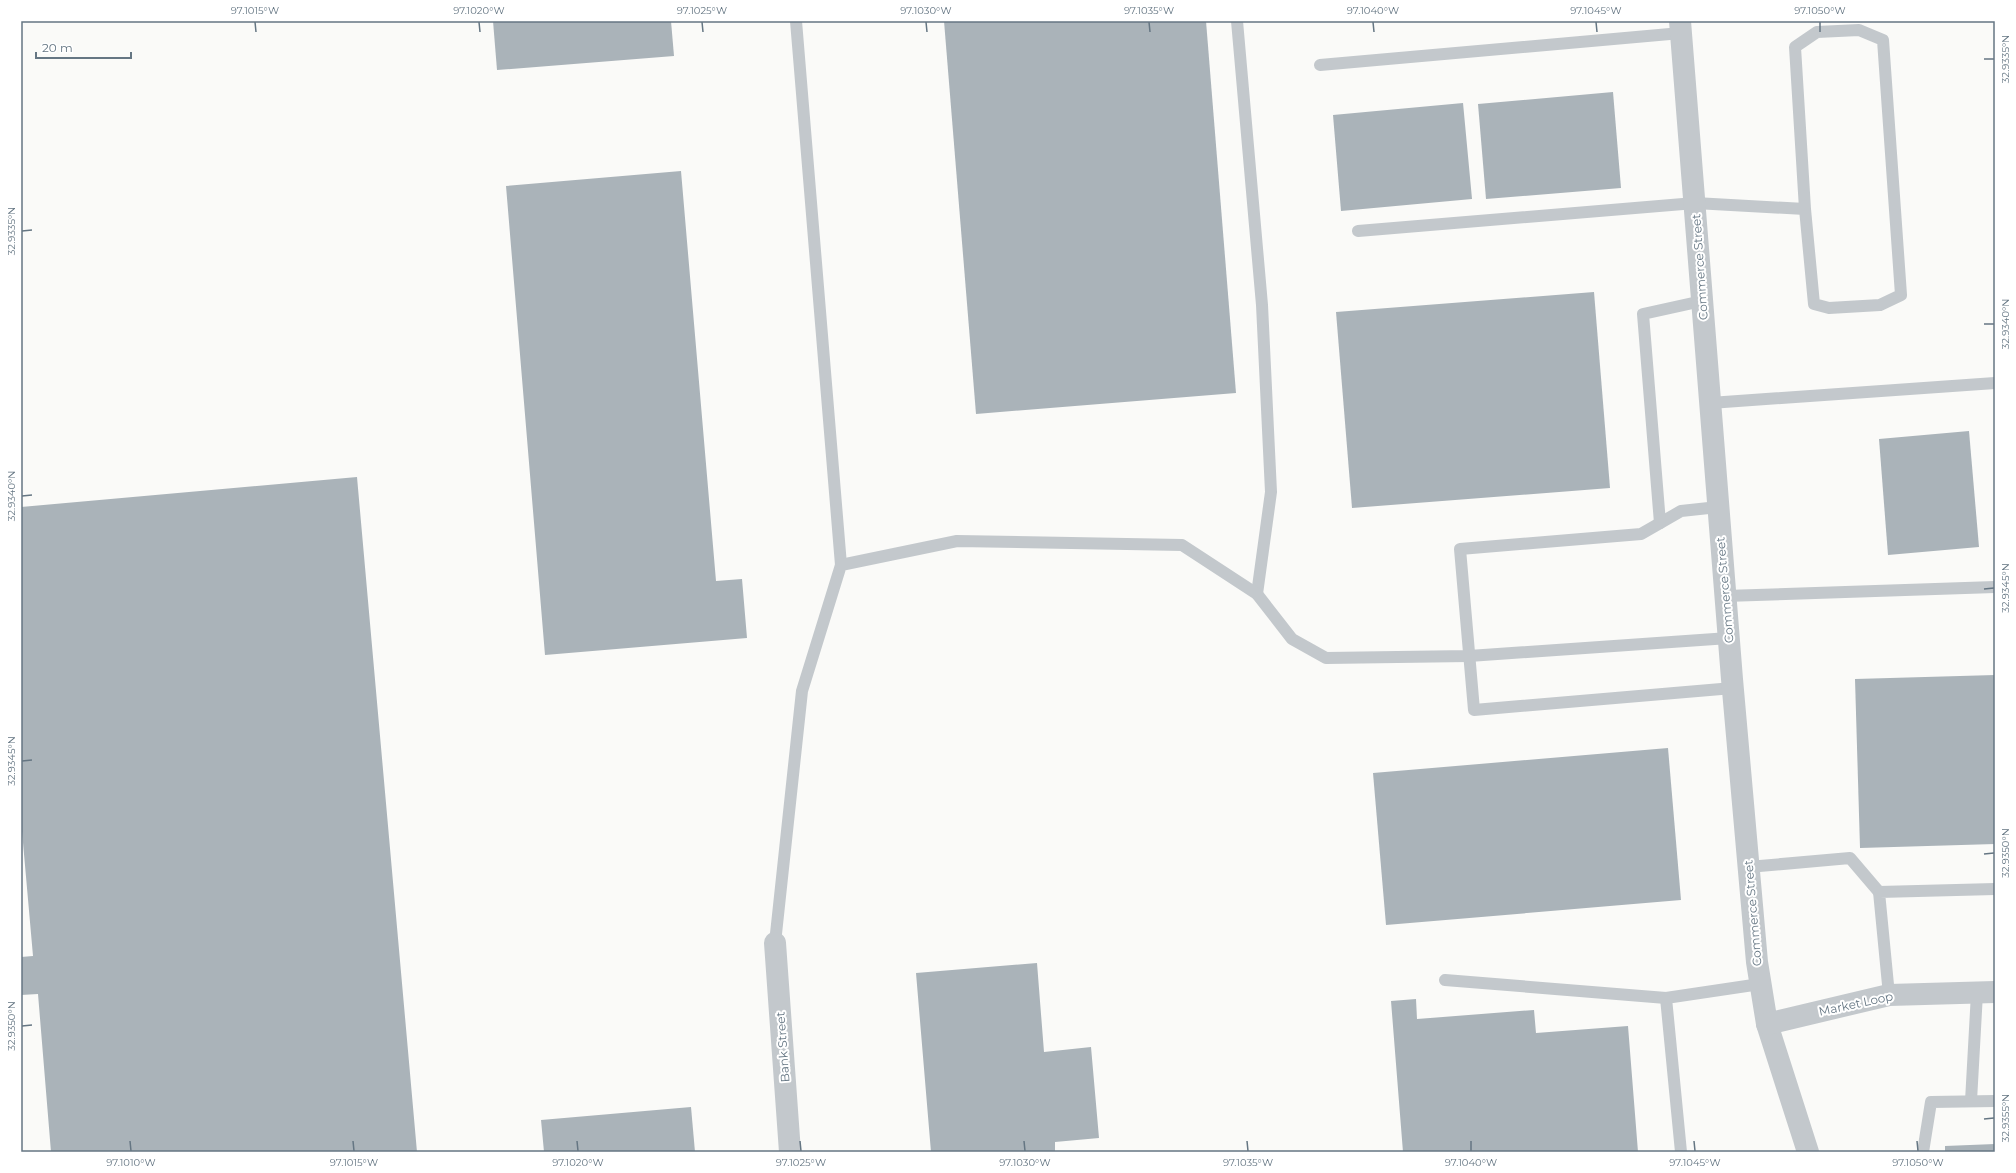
<svg xmlns="http://www.w3.org/2000/svg" width="2016" height="1173" font-family="Montserrat,sans-serif">
  <style>
    .building { fill: #aab3b9 }
    .lines { fill: none; stroke-linecap: round; stroke-linejoin: round }
    .service { stroke: #c3c8cc; stroke-width: 12 }
    .minor { stroke: #c3c8cc; stroke-width: 22 }
    .ticks { fill: none; stroke: #657683; stroke-width: 1.5 }
    .labels { text-anchor: middle; stroke-width: 4; stroke-linejoin: round; paint-order: stroke }
    .street-label { font-size: 12px; fill: #657683; stroke: #fff }
    .neatline { fill: none; stroke: #657683; stroke-width: 1.5 }
    .ticks-label { font-size: 10px; text-anchor: middle; fill: #657683 }
  </style>
  <rect width="100%" height="100%" fill="#fafaf8"/>
  <!-- building -->
  <g class="building">
    <polygon points="493,21 671,21 674,56 497,70"/>
    <polygon points="944,21 1206,21 1236,393 976,414"/>
    <polygon points="1613,92 1621,188 1486,199 1478,104"/>
    <polygon points="1463,103 1472,199 1341,211 1333,115"/>
    <polygon points="681,171 716,581 742,579 747,638 545,655 506,186"/>
    <polygon points="1594,292 1610,488 1352,508 1336,312"/>
    <polygon points="1969,431 1979,547 1888,555 1879,439"/>
    <polygon points="357,477 417,1152 51,1152 38,994 21,995 21,957 33,956 21,820 21,507"/>
    <polygon points="1995,675 1995,844 1860,848 1855,679"/>
    <polygon points="1668,748 1681,900 1386,925 1373,773"/>
    <polygon points="1037,963 1044,1052 1091,1047 1099,1138 1055,1142 1055,1152 931,1152 916,973"/>
    <polygon points="1416,999 1417,1019 1534,1010 1536,1033 1628,1026 1638,1152 1403,1152 1391,1001"/>
    <polygon points="691,1107 695,1152 544,1152 541,1120"/>
    <polygon points="1995,1144 1995,1152 1945,1152 1945,1146"/>
  </g>
  <g class="lines">
    <!-- service -->
    <g class="service">
      <polyline points="796,21 841,565"/>
      <polyline points="1237,21 1262,305 1271,492 1257,594"/>
      <polyline points="1320,65 1681,33"/>
      <polyline points="1358,231 1695,203 1805,209 1814,304 1829,308 1880,305 1901,295 1883,40 1859,30 1817,32 1795,47 1805,209"/>
      <polyline points="1710,403 1995,383"/>
      <polyline points="1718,507 1681,511 1641,534 1460,549 1474,710 1733,688"/>
      <polyline points="1660,523 1643,314 1702,301"/>
      <polyline points="1725,596 1995,587"/>
      <polyline points="1748,867 1850,858 1879,892"/>
      <polyline points="775,943 802,691 841,565 957,541 1182,545 1257,594 1292,639 1326,658 1469,656 1729,638"/>
      <polyline points="1445,980 1666,998"/>
      <polyline points="1889,995 1879,892 1995,889"/>
      <polyline points="1971,1101 1977,993"/>
      <polyline points="1681,1152 1666,998 1760,984"/>
      <polyline points="1923,1152 1931,1102 1995,1101"/>
    </g>
    <!-- minor -->
    <g class="minor">
      <polyline points="1680,21 1732,679 1757,962 1767,1024 1808,1152"/>
      <polyline points="775,943 790,1152"/>
      <polyline points="1767,1024 1889,995 1995,992"/>
    </g>
  </g>
  <!-- ticks -->
  <path class="ticks" d="M255,22l1,10M479,22l1,10M702,22l1,10M926,22l1,10M1149,22l1,10M1373,22l1,10M1596,22l1,10M1820,22v10M1984,59h10M22,231l10,-1M1984,324h10M22,496l10,-1M1984,589l10,-1M22,761l10,-1M1984,854l10,-1M22,1026l10,-1M1984,1119l10,-1M130,1141l1,10M353,1141l1,10M577,1141l1,10M800,1141l1,10M1024,1141l1,10M1247,1141l1,10M1471,1141v10M1694,1141l1,10M1917,1141l1,10"/>
  <g class="labels">
    <!-- street labels -->
    <g class="street-label">
      <text transform="translate(1700 267) rotate(-94)" y="4">Commerce Street</text>
      <text transform="translate(1725 590) rotate(-95)" y="4">Commerce Street</text>
      <text transform="translate(1753 913) rotate(-95)" y="4">Commerce Street</text>
      <text transform="translate(1856 1004) rotate(-12)" y="4">Market Loop</text>
      <text transform="translate(783 1047) rotate(-94)" y="4">Bank Street</text>
    </g>
  </g>
  <!-- border -->
  <rect width="2016" height="1173" fill="none" stroke="#ffffff" stroke-width="44"/>
  <!-- scale -->
  <path d="M36 52v6h95v-6" fill="none" stroke="#657683" stroke-width="2"/>
  <text x="42" y="52" font-size="12" fill="#657683" stroke="#ffffff" stroke-width="3" paint-order="stroke">20 m</text>
  <rect x="22" y="22" width="1972" height="1129" class="neatline"/>
  <g class="ticks-label">
    <text x="255" y="14">97.1015°W</text>
    <text x="479" y="14">97.1020°W</text>
    <text x="702" y="14">97.1025°W</text>
    <text x="926" y="14">97.1030°W</text>
    <text x="1149" y="14">97.1035°W</text>
    <text x="1373" y="14">97.1040°W</text>
    <text x="1596" y="14">97.1045°W</text>
    <text x="1820" y="14">97.1050°W</text>
    <text transform="translate(2005 59) rotate(-90)" y="4">32.9335°N</text>
    <text transform="translate(11 231) rotate(-90)" y="4">32.9335°N</text>
    <text transform="translate(2005 324) rotate(-90)" y="4">32.9340°N</text>
    <text transform="translate(11 496) rotate(-90)" y="4">32.9340°N</text>
    <text transform="translate(2005 588) rotate(-90)" y="4">32.9345°N</text>
    <text transform="translate(11 761) rotate(-90)" y="4">32.9345°N</text>
    <text transform="translate(2005 853) rotate(-90)" y="4">32.9350°N</text>
    <text transform="translate(11 1026) rotate(-90)" y="4">32.9350°N</text>
    <text transform="translate(2005 1118) rotate(-90)" y="4">32.9355°N</text>
    <text x="131" y="1166">97.1010°W</text>
    <text x="354" y="1166">97.1015°W</text>
    <text x="578" y="1166">97.1020°W</text>
    <text x="801" y="1166">97.1025°W</text>
    <text x="1025" y="1166">97.1030°W</text>
    <text x="1248" y="1166">97.1035°W</text>
    <text x="1471" y="1166">97.1040°W</text>
    <text x="1695" y="1166">97.1045°W</text>
    <text x="1918" y="1166">97.1050°W</text>
  </g>
</svg>
